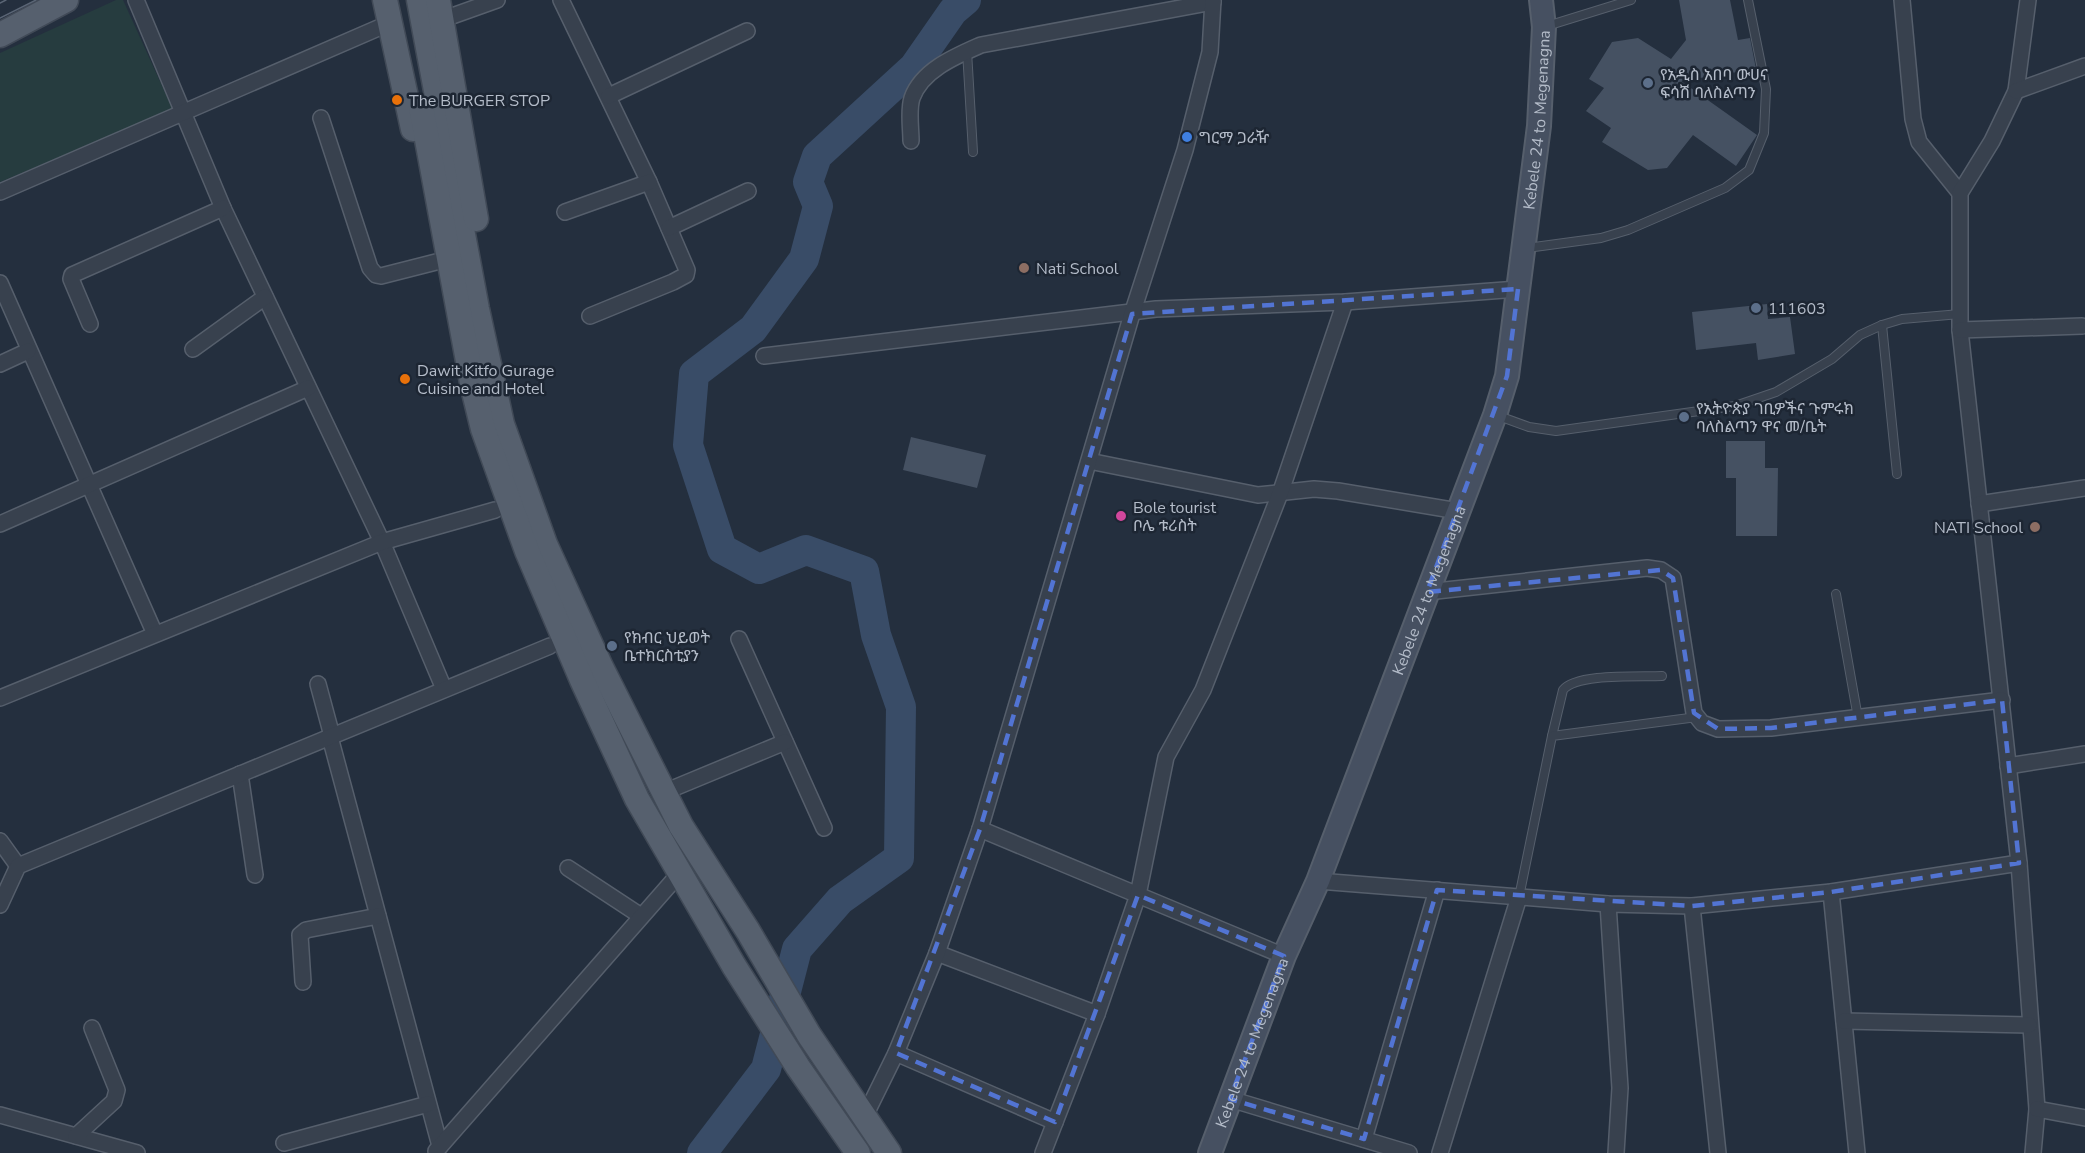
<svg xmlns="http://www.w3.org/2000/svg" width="2085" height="1153" font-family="'Nunito Sans','Noto Sans Ethiopic',sans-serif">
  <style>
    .green { fill: #263c3f }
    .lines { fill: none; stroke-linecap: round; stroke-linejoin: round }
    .river { stroke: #394c67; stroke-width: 30 }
    .building { fill: #455162 }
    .lane-casing { stroke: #565f6c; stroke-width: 10 }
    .street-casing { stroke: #565f6c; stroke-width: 18 }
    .secondary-casing { stroke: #565f6c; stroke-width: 26 }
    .primary-casing { stroke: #414a57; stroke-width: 27 }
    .lane { stroke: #38414e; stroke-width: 8 }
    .street { stroke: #38414e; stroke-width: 15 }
    .secondary { stroke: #465061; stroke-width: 22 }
    .primary { stroke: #56606e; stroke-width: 24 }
    .tram { stroke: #5a6575; stroke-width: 1.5 }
    .marked { fill: none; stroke: #5274d3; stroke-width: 4.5; stroke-dasharray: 12 8; stroke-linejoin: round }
    .service-dot { fill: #5c6f8a; stroke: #1d2633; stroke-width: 2 }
    .food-dot { fill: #e8710a; stroke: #1d2633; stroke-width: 2 }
    .shop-dot { fill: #3f7fe0; stroke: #1d2633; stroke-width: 2 }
    .education-dot { fill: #8d6e63; stroke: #1d2633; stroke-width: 2 }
    .hotel-dot { fill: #d1479c; stroke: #1d2633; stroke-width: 2 }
    .labels { text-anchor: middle; stroke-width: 5; stroke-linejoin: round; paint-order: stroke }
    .poi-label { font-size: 16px; fill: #b4bcc9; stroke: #1d2633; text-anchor: start }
    .street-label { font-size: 16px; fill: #b4bcc9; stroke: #1d2633 }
  </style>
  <rect width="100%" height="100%" fill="#242f3e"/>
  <!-- green -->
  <polygon class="green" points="116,0 123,0 173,110 0,182 0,53"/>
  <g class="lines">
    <!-- river -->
    <polyline class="river" points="702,1153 766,1069 797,949 840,900 899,858 901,707 876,635 864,571 806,550 759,569 722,549 688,445 694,374 753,329 804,259 818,206 808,182 817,156 914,67 953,11 966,0"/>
  </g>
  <!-- building -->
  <g class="building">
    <polygon points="1679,0 1730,0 1738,40 1750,38 1756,69 1681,81 1757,135 1736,166 1693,135 1667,168 1648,170 1602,142 1611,128 1586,111 1604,88 1589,79 1612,42 1638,38 1671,59 1686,40"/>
    <polygon points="1767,304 1768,319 1790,317 1795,354 1758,360 1756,343 1696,350 1692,312"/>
    <polygon points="911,437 986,455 977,488 903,470"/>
    <polygon points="1726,441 1765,441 1765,468 1778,468 1777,536 1736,536 1736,478 1726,478"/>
  </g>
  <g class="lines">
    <defs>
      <g id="lane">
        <polyline points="1547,26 1631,0"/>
        <polyline points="967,51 973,152"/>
        <polyline points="1527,248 1601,238 1628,230 1725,188 1749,170 1764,133 1766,89 1748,0"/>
        <polyline points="1882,325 1897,474"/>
        <polyline points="1496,415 1529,427 1556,431 1735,406 1776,392 1832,359 1860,335 1882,325 1902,319 1960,314"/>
        <polyline points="1836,594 1858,718"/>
        <path d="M1552,736l11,-46c13,-17 76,-13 99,-14"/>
        <polyline points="1519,897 1552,736 1697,717"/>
      </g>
      <g id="street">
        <polyline points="136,0 223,208 382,542 444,689"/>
        <polyline points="561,0 649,182 687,270 686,275 673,282 590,316"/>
        <polyline points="1902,0 1913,119 1919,142 1960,193"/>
        <polyline points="2028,0 2016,91 1992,141 1960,193 1960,330 2019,863 2037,1109 2033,1153"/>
        <polyline points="441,20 497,0"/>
        <polyline points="2016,91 2085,66"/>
        <polyline points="609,96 747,31"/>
        <polyline points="321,118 370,268 376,275 381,276 436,262"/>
        <path d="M911,141c0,-13 -3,-31 1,-43 10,-28 44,-42 69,-53l232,-43"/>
        <polyline points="0,192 392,22"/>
        <polyline points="565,212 649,182"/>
        <polyline points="669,228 748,191"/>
        <polyline points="0,283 155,634"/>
        <polyline points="90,324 71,279 72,275 223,208"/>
        <polyline points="1960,330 2082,326"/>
        <polyline points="193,349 265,297"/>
        <polyline points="764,356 1156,309 1345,302 1518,289"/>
        <polyline points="0,364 28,351"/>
        <polyline points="1089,461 1258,495 1314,489 1338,491 1458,511"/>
        <polyline points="1979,504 2085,488"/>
        <polyline points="0,524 308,388"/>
        <polyline points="1427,592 1647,568 1661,570 1673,578 1694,713 1702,723 1718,729 1771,728 2002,700"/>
        <polyline points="739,639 824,828"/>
        <polyline points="318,684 332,736"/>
        <polyline points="0,698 382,542 495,510"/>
        <polyline points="330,737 440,1146"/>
        <polyline points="2008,766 2085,754"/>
        <polyline points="240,774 255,875"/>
        <polyline points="662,793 785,742"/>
        <polyline points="980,829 1138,895 1097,1014 1043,1153"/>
        <polyline points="0,841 18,866"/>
        <polyline points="568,868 641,916"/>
        <polyline points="1318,881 1608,904 1692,906 1831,892 2019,863"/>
        <polyline points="1831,892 1857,1153"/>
        <polyline points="1608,904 1620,1088 1616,1153"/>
        <polyline points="0,905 18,866 550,646"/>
        <polyline points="1692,906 1718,1153"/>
        <polyline points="937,953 1097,1014"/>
        <polyline points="1284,956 1138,895 1166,757 1203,690 1281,491 1345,302"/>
        <polyline points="303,982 300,935 306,930 378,916"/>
        <polyline points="1844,1021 2029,1025"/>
        <polyline points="896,1053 1055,1122"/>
        <polyline points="1230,1099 1409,1153"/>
        <polyline points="2037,1109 2085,1118"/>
        <polyline points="0,1115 137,1153"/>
        <polyline points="864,1118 896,1053 937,953 980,829 1132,314 1185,150 1210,52 1213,0"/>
        <polyline points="76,1136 114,1101 117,1090 92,1028"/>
        <polyline points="1364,1139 1437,890"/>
        <polyline points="284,1143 428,1104"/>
        <polyline points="436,1151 679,874"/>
        <polyline points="1440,1153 1519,897"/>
      </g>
      <g id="secondary">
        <path id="s1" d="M1210,1153l74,-197 34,-75 177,-466 12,-39 32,-250 5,-99 -3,-27"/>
      </g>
      <g id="primary">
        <polyline points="385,0 413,129"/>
        <polyline points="419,0 477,309 502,424 545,544 601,667 681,826 748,931 809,1035 889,1153"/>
        <polyline points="438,0 476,219"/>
        <polyline points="0,35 66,0"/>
        <polyline points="421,107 473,388 483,429 527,551 582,680 637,799 734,966 798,1067 858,1153"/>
      </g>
    </defs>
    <!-- lane casing -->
    <use href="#lane" class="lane-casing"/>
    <!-- street casing -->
    <use href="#street" class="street-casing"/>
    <!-- secondary casing -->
    <use href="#secondary" class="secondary-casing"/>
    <!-- primary casing -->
    <use href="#primary" class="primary-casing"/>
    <!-- lane -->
    <use href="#lane" class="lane"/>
    <!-- street -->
    <use href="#street" class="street"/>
    <!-- secondary -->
    <use href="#secondary" class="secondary"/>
    <!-- primary -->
    <use href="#primary" class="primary"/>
    <!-- tram -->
    <g class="tram">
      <polyline points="0,3 6,0"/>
      <polyline points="0,18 36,0"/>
    </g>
  </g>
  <!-- marked area -->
  <path class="marked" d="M1518,289l-11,87 -80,216 234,-22 12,8 21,135 24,16 53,-1 231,-28 17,163 -188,29 -139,14 -255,-16 -73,249 -134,-40 54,-143 -146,-61 -83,227 -159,-69 84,-224 152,-515z"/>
  <!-- markers -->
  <g class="service-dot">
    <circle cx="1648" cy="83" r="6"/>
    <circle cx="1756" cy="308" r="6"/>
    <circle cx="1684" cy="417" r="6"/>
    <circle cx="612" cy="646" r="6"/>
  </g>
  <g class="food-dot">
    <circle cx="397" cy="100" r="6"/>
    <circle cx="405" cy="379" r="6"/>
  </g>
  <circle class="shop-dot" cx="1187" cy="137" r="6"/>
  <g class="education-dot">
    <circle cx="1024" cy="268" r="6"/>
    <circle cx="2035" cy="527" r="6"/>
  </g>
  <circle class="hotel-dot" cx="1121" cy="516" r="6"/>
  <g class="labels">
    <!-- poi labels -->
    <g class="poi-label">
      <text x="1660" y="80">የአዲስ አበባ ውሀና<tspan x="1660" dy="18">ፍሳሽ ባለስልጣን</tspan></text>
      <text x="409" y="106">The BURGER STOP</text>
      <text x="1199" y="143">ግርማ ጋራዥ</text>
      <text x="1036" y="274">Nati School</text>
      <text x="1768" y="314">111603</text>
      <text x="417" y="376">Dawit Kitfo Gurage<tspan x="417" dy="18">Cuisine and Hotel</tspan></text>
      <text x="1696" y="414">የኢትዮጵያ ገቢዎችና ጉምሩክ<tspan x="1696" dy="18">ባለስልጣን ዋና መ/ቤት</tspan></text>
      <text x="1133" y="513">Bole tourist<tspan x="1133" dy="18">ቦሌ ቱሪስት</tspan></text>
      <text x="2023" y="533" text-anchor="end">NATI School</text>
      <text x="624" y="643">የክብር ህይወት<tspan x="624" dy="18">ቤተክርስቲያን</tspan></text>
    </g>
    <!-- street labels -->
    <g class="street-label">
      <text dy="6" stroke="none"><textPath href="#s1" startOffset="1090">Kebele 24 to Megenagna</textPath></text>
      <text dy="6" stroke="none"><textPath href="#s1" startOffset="604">Kebele 24 to Megenagna</textPath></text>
      <text dy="6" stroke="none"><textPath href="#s1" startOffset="118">Kebele 24 to Megenagna</textPath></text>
    </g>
  </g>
</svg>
